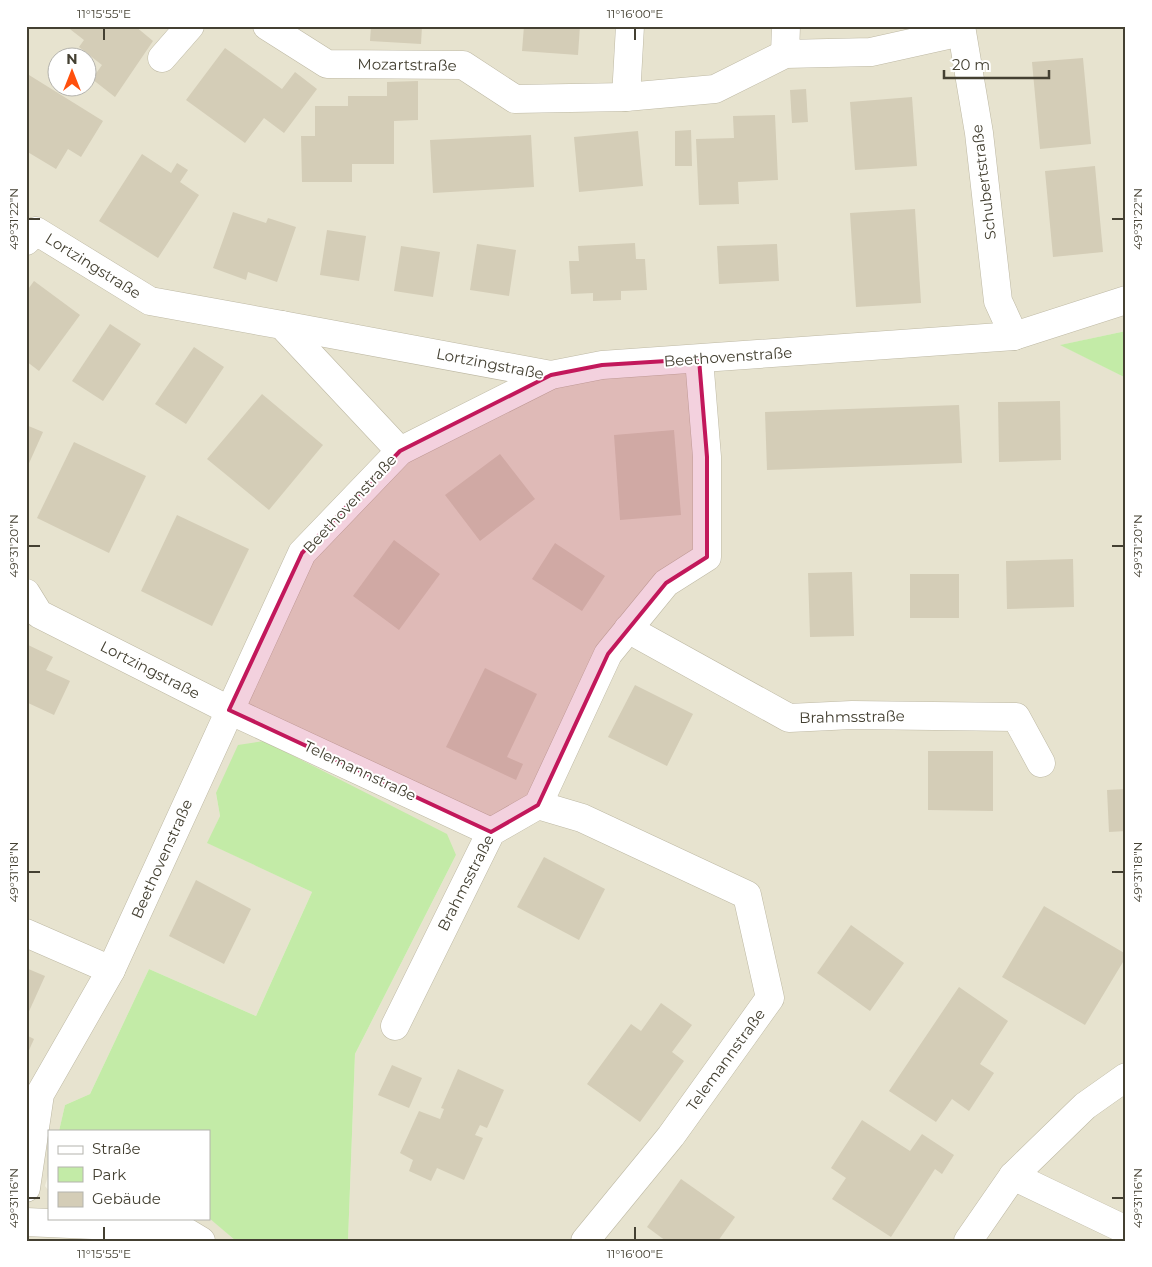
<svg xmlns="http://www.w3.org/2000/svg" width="1152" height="1267" font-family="Montserrat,sans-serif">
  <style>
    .residential { fill: #e7e3cf; fill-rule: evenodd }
    .green { fill: #c3eba7 }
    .building { fill: #d4cdb7 }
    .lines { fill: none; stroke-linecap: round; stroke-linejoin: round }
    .minor-casing { stroke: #beb9a4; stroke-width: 29 }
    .minor { stroke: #fff; stroke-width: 28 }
    .marked { fill: #c2185b; fill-opacity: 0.2; stroke: #c2185b; stroke-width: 4; stroke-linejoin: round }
    .ticks { fill: none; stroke: #444032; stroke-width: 2 }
    .labels { text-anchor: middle; stroke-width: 4; stroke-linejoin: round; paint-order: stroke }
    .street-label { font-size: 15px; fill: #444032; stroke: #fff }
    .neatline { fill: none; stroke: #444032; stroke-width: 2 }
    .ticks-label { font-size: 12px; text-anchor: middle; fill: #444032 }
  </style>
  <rect width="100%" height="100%" fill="#f3f0e2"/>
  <!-- residential -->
  <path class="residential" d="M26,26h1100v305l-65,14 65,33v863h-778l7,-187 101,-199 -240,-62 4,23 -12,27 104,49 -56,124 -107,-47 -59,125 -25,11 -6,26h-10v41l-4,14 4,5v27h161l26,23h-210zM58,58h30v30h-30z"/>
  <!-- green -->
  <g class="green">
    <polygon points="1126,331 1126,378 1060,345"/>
    <polygon points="264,741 447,834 456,855 355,1054 348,1241 236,1241 209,1218 209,1131 59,1131 65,1105 90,1094 149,969 256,1016 312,892 207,843 220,816 216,793 238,745"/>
  </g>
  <!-- building -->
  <g class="building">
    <polygon points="66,26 135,26 153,41 115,97 92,79 102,65 79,47 84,40"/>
    <polygon points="371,26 422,26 421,44 370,41"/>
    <polygon points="524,26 580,26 578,55 522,51"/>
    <polygon points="225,48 282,89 295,72 317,89 284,133 264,118 245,143 186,100"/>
    <polygon points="1083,58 1091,144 1040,149 1032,62"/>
    <polygon points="29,75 103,121 81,157 68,149 56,169 26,151 26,80"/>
    <polygon points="418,81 418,120 394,121 394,164 352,164 352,182 302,182 301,136 315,136 315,106 348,106 348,96 387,96 387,82"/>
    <polygon points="806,89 808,122 792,123 790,90"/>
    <polygon points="912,97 917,166 855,170 850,102"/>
    <polygon points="775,115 778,180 738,182 739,204 699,205 696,139 734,138 733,116"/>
    <polygon points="691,130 692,166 675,166 675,131"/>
    <polygon points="638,131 643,186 579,192 574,137"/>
    <polygon points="531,135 534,187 433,193 430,140"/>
    <polygon points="142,154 171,173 177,163 188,170 180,182 199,195 158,258 99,221"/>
    <polygon points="1095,166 1103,252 1053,257 1045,171"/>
    <polygon points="915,209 921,303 856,307 850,213"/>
    <polygon points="233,212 266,223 268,218 296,227 277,282 248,272 246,280 213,268"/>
    <polygon points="327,230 366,236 359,281 320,275"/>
    <polygon points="635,243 636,259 645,259 647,290 621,291 621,300 593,301 593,293 571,294 569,261 579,261 578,246"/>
    <polygon points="477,244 516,250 509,296 470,290"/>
    <polygon points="777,244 779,281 719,284 717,246"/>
    <polygon points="401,246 440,252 433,297 394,291"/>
    <polygon points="34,281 80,315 39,371 26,361 26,292"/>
    <polygon points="110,324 141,344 103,401 72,381"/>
    <polygon points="194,347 224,367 186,424 155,404"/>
    <polygon points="262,394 323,445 269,510 207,459"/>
    <polygon points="1060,401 1061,460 999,462 998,402"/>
    <polygon points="959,405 962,463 767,470 765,412"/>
    <polygon points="26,425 43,432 26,470"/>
    <polygon points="674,430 681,515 620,520 614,435"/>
    <polygon points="74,442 146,476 109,553 37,518"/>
    <polygon points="500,454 535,499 480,541 445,495"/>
    <polygon points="177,515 249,549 212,626 141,591"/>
    <polygon points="394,540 440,574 399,630 353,596"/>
    <polygon points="555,543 605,576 582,611 532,579"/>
    <polygon points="1073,559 1074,607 1007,609 1006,561"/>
    <polygon points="852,572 854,636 810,637 808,573"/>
    <rect x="910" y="574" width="49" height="44"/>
    <polygon points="26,644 53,657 46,670 70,681 54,715 26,702"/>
    <polygon points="485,668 537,694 507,757 523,764 516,780 446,747"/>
    <polygon points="635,685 693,714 667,766 608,737"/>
    <polygon points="928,751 993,751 993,811 928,810"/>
    <polygon points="1126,789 1126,831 1109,832 1107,790"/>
    <polygon points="544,857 605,889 579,940 517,907"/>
    <polygon points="196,880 251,909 224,964 169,936"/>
    <polygon points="1044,906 1126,954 1126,957 1085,1025 1002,977"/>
    <polygon points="851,925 904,963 870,1011 817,973"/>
    <polygon points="26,968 45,976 26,1018"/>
    <polygon points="959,987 1008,1021 980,1064 994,1073 969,1111 952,1099 936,1122 889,1091"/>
    <polygon points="661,1003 692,1025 672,1052 684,1061 640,1122 587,1084 631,1024 641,1031"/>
    <polygon points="26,1035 34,1039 26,1057"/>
    <polygon points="392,1065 422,1078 409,1108 378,1095"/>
    <polygon points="458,1069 504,1090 487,1128 480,1125 475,1135 483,1138 464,1180 437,1168 431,1181 409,1171 413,1160 400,1153 419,1111 440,1119 444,1109 441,1108"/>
    <polygon points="862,1120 910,1151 922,1134 954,1155 942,1174 935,1169 891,1237 832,1199 846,1178 831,1168"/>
    <polygon points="681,1179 735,1217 718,1241 666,1241 647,1227"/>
  </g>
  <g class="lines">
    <defs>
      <g id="minor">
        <polyline points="267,26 327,64 463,65 515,99 626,97"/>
        <polyline points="630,26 626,97 715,89 785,54 871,52 961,32"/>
        <polyline points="961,26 979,133 998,301 1014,336"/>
        <polyline points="785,54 786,26"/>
        <polyline points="162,58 190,26"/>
        <polyline points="26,241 36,231 150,301 282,325 400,451"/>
        <polyline points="282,325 551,375"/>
        <polyline points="26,593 39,614 229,710 491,832"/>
        <polyline points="628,629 789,718 852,715 1016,717 1041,763"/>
        <polyline points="538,805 582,818 747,895 770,998 671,1136 585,1241"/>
        <polyline points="26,933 111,970"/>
        <polyline points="395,1026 491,832 538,805 608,654 666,583 707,557 707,457 699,359"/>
        <polyline points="1013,1176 1126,1230"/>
        <polyline points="26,1188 40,1094 111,970 302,553 400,451 551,375 602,365 1014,336 1126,300"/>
        <polyline points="26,1222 181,1229 201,1241"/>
        <polyline points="968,1241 1013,1176 1085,1106 1126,1077"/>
      </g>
    </defs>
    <!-- minor casing -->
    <use href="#minor" class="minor-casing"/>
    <!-- minor -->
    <use href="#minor" class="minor"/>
  </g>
  <!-- marked area -->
  <path class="marked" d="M699,359l8,98v100l-41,26 -58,71 -70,151 -47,27 -262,-122 73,-157 98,-102 151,-76 51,-10z"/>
  <!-- ticks -->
  <path class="ticks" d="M104,28v12M635,28v12M28,219h12M1112,219h12M28,546h12M1112,546h12M28,872h12M1112,872h12M28,1198h12M1112,1198h12M104,1227v13M635,1227v13"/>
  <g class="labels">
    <!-- street labels -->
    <g class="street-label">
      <text transform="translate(407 65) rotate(1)" y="5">Mozartstraße</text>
      <text transform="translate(984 182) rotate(-97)" y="5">Schubertstraße</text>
      <text transform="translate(93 266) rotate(32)" y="5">Lortzingstraße</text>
      <text transform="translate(728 357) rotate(-4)" y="5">Beethovenstraße</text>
      <text transform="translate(490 364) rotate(11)" y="5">Lortzingstraße</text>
      <text transform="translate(350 504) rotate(-47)" y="5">Beethovenstraße</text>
      <text transform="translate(150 670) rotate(27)" y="5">Lortzingstraße</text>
      <text transform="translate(852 717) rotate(-1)" y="5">Brahmsstraße</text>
      <text transform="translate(360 771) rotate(25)" y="5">Telemannstraße</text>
      <text transform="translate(162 859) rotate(-66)" y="5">Beethovenstraße</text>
      <text transform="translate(466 883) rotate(-63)" y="5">Brahmsstraße</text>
      <text transform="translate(726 1060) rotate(-54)" y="5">Telemannstraße</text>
    </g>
  </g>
  <!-- border -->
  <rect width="1152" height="1267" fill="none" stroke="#ffffff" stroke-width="55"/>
  <!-- legend -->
  <rect x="48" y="1130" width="162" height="90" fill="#ffffff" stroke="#b4b3ad"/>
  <rect x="58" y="1146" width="25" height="8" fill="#ffffff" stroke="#b4b3ad"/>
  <text x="92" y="1154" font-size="15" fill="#444032">Straße</text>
  <rect x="58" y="1167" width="25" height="15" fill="#c3eba7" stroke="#b4b3ad"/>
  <text x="92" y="1180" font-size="15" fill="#444032">Park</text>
  <rect x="58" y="1192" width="25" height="15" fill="#d4cdb7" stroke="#b4b3ad"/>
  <text x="92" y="1204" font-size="15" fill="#444032">Gebäude</text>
  <!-- north arrow -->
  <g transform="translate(72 72)"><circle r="24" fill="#ffffff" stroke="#b4b3ad"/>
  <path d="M0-4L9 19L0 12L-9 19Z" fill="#ff500d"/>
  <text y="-8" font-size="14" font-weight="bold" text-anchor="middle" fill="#444032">N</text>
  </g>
  <!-- scale -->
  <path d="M944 70v8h105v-8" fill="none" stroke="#444032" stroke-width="2.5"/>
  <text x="952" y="70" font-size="15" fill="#444032" stroke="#ffffff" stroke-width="4" paint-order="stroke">20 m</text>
  <rect x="28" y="28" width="1096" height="1212" class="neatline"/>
  <g class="ticks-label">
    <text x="104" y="18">11°15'55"E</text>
    <text x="635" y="18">11°16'00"E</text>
    <text transform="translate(14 219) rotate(-90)" y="4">49°31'22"N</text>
    <text transform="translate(1138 219) rotate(-90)" y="4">49°31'22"N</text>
    <text transform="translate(14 546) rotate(-90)" y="4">49°31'20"N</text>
    <text transform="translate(1138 546) rotate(-90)" y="4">49°31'20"N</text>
    <text transform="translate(14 872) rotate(-90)" y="4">49°31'18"N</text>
    <text transform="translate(1138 872) rotate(-90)" y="4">49°31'18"N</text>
    <text transform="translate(14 1198) rotate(-90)" y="4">49°31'16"N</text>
    <text transform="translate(1138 1198) rotate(-90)" y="4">49°31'16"N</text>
    <text x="104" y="1258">11°15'55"E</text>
    <text x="635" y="1258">11°16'00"E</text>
  </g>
</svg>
